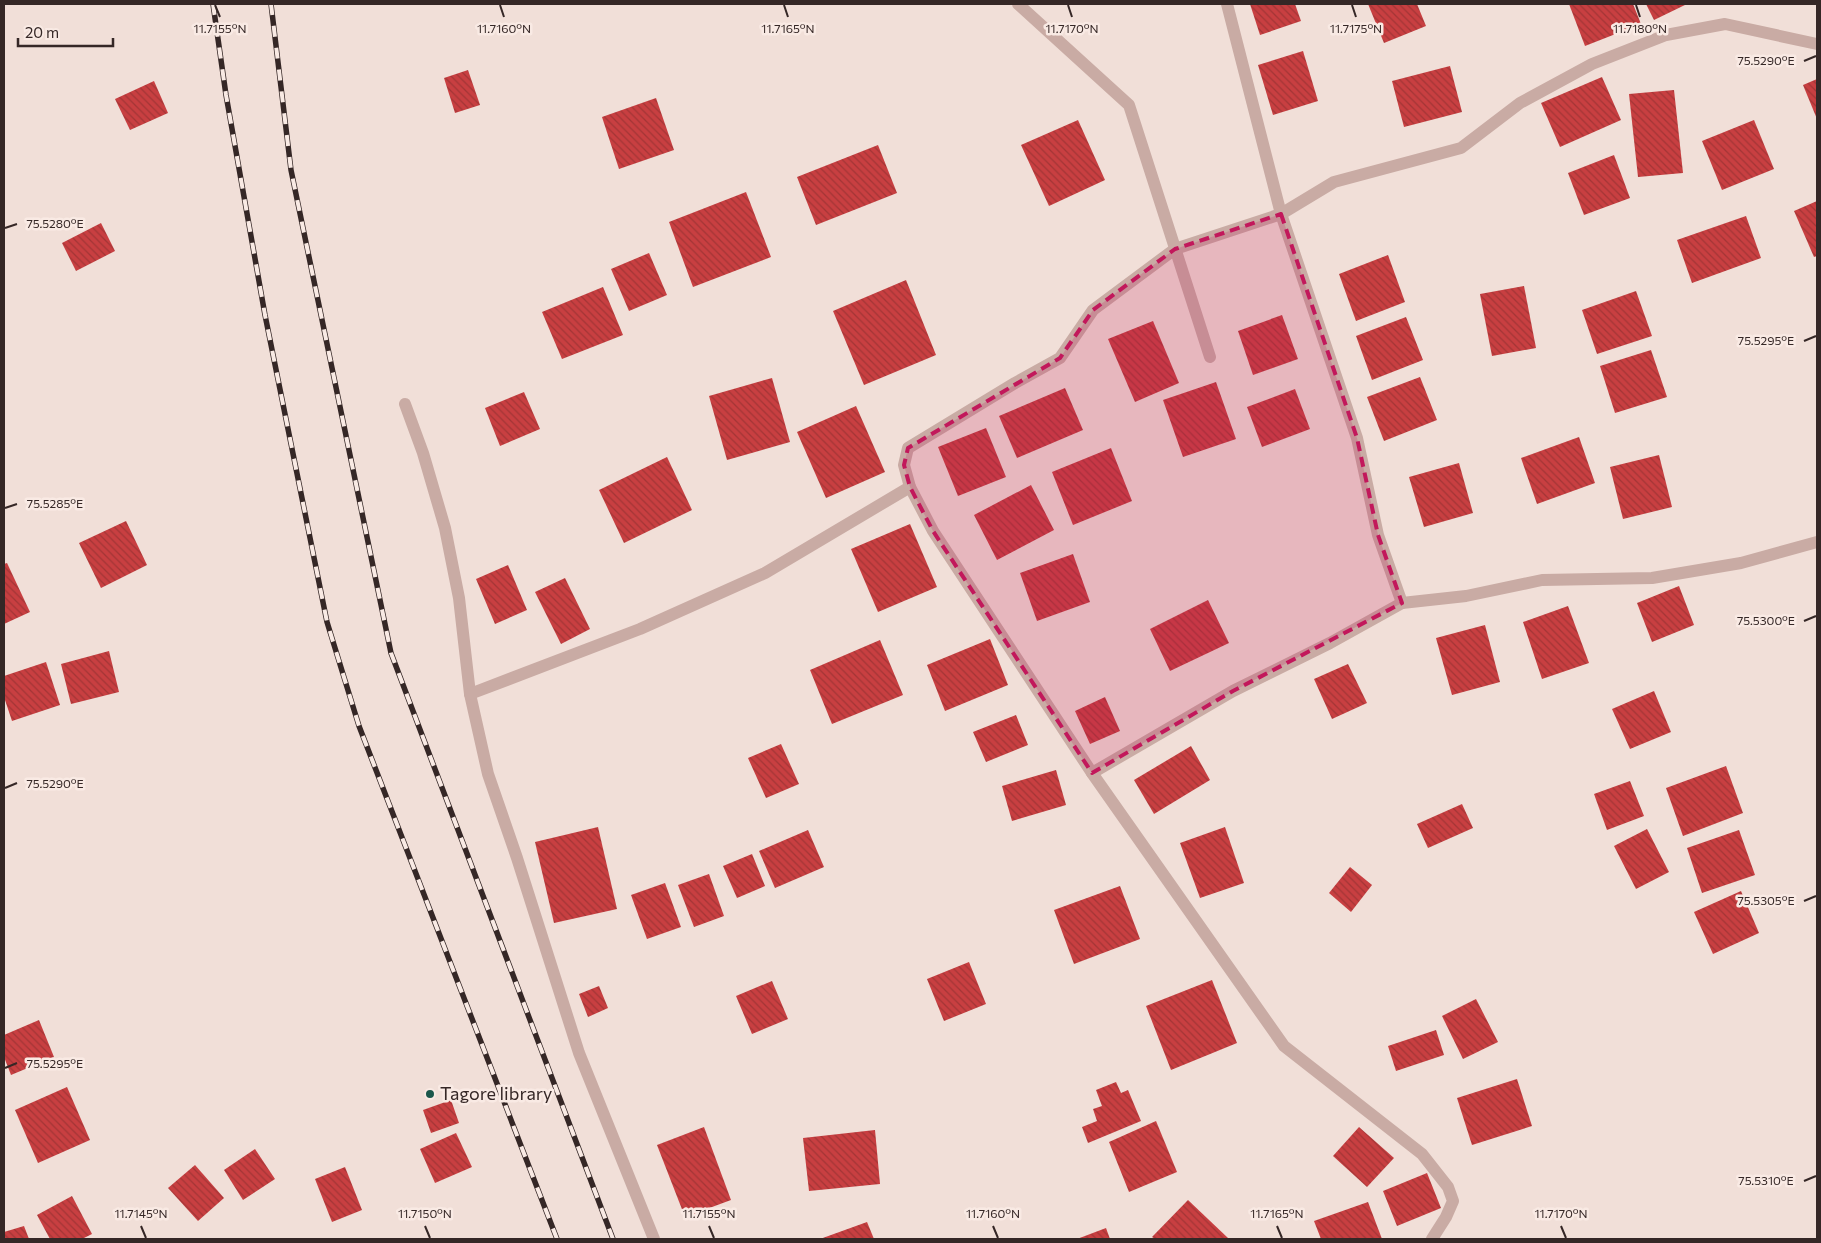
<svg xmlns="http://www.w3.org/2000/svg" width="1821" height="1243" font-family="Commissioner,sans-serif">
  <style>
    .building { fill: url(#building-back-hatch) }
    .lines { fill: none; stroke-linecap: round; stroke-linejoin: round }
    .street { stroke: #c9aba4; stroke-width: 12 }
    .rail-casing { stroke: #352726; stroke-width: 5.5 }
    .rail { stroke: #f9eae4; stroke-width: 4; stroke-dasharray: 11; stroke-linecap: butt }
    .marked { fill: #c2185b; fill-opacity: 0.2; stroke: #c2185b; stroke-width: 4; stroke-dasharray: 10 6; stroke-linejoin: round }
    .ticks { fill: none; stroke: #352726; stroke-width: 2 }
    .poi-dot { fill: #1b574b; stroke: #f9eae4; stroke-width: 2 }
    .labels { text-anchor: middle; stroke-width: 5; stroke-linejoin: round; paint-order: stroke }
    .poi-label { font-size: 18px; fill: #352726; stroke: #f9eae4; text-anchor: start }
    .ticks-label { font-size: 12px; text-anchor: middle; fill: #352726; stroke: #f9eae4; stroke-width: 5; stroke-linejoin: round; paint-order: stroke }
  </style>
  <defs>
    <pattern id="building-back-hatch" width="6" height="6" patternUnits="userSpaceOnUse" patternTransform="scale(1.25)"><rect width="6" height="6" fill="#c83f41"/><path d="M-1 5l2 2M0 0l6 6M5-1l2 2" fill="none" stroke="#a33536"/></pattern>
  </defs>
  <rect width="100%" height="100%" fill="#f1dfd8"/>
  <!-- building -->
  <g class="building">
    <polygon points="1250,4 1295,4 1301,21 1260,35"/>
    <polygon points="1368,4 1417,4 1426,26 1384,43"/>
    <polygon points="1569,4 1633,4 1641,24 1585,46"/>
    <polygon points="1646,4 1687,4 1654,20"/>
    <polygon points="1303,51 1318,101 1273,115 1258,65"/>
    <polygon points="1450,66 1462,112 1404,127 1392,81"/>
    <polygon points="468,70 480,105 455,113 444,78"/>
    <polygon points="1602,77 1621,120 1560,147 1541,103"/>
    <polygon points="1817,79 1817,119 1803,85"/>
    <polygon points="154,81 168,113 130,130 115,99"/>
    <polygon points="1674,90 1683,173 1638,177 1629,94"/>
    <polygon points="656,98 674,150 619,169 602,117"/>
    <polygon points="1078,120 1105,180 1049,206 1021,145"/>
    <polygon points="1754,120 1774,169 1722,190 1702,141"/>
    <polygon points="878,145 897,193 816,225 797,177"/>
    <polygon points="1614,155 1630,198 1584,215 1568,173"/>
    <polygon points="746,192 771,257 693,287 669,222"/>
    <polygon points="1817,201 1817,256 1814,257 1794,211"/>
    <polygon points="1746,216 1761,258 1692,283 1677,240"/>
    <polygon points="101,223 115,251 76,271 62,243"/>
    <polygon points="649,253 667,295 629,311 611,269"/>
    <polygon points="1388,255 1405,302 1356,321 1339,274"/>
    <polygon points="906,280 936,355 864,385 833,311"/>
    <polygon points="1524,286 1536,348 1492,356 1480,294"/>
    <polygon points="603,287 623,335 562,359 542,312"/>
    <polygon points="1636,291 1652,336 1597,354 1582,310"/>
    <polygon points="1282,315 1298,359 1253,375 1238,331"/>
    <polygon points="1406,317 1423,360 1372,380 1356,336"/>
    <polygon points="1153,321 1179,383 1135,402 1108,339"/>
    <polygon points="1651,350 1667,397 1615,413 1600,366"/>
    <polygon points="1420,377 1437,420 1384,441 1367,397"/>
    <polygon points="772,378 790,442 727,460 709,396"/>
    <polygon points="1216,382 1236,439 1183,457 1163,400"/>
    <polygon points="1065,388 1083,430 1017,458 999,416"/>
    <polygon points="1295,389 1310,429 1262,447 1247,407"/>
    <polygon points="524,392 540,429 500,446 485,408"/>
    <polygon points="856,406 885,472 826,498 797,432"/>
    <polygon points="986,428 1006,477 958,496 938,447"/>
    <polygon points="1579,437 1595,483 1537,504 1521,458"/>
    <polygon points="1111,448 1132,501 1073,525 1052,472"/>
    <polygon points="1659,455 1672,507 1623,519 1610,467"/>
    <polygon points="667,457 692,510 624,543 599,490"/>
    <polygon points="1459,463 1473,513 1424,527 1409,477"/>
    <polygon points="1031,485 1054,530 997,560 974,515"/>
    <polygon points="126,521 147,565 101,588 79,543"/>
    <polygon points="910,524 937,587 878,612 851,549"/>
    <polygon points="1073,554 1090,602 1037,621 1020,573"/>
    <polygon points="7,563 30,612 4,624 4,564"/>
    <polygon points="508,565 527,610 495,624 476,579"/>
    <polygon points="565,578 590,629 561,644 535,592"/>
    <polygon points="1679,586 1694,625 1652,642 1637,603"/>
    <polygon points="1208,600 1229,643 1170,671 1150,629"/>
    <polygon points="1568,606 1589,663 1542,679 1523,622"/>
    <polygon points="1485,625 1500,682 1452,695 1436,638"/>
    <polygon points="990,639 1008,685 945,711 927,665"/>
    <polygon points="880,640 903,695 832,724 810,670"/>
    <polygon points="109,651 119,692 71,704 61,664"/>
    <polygon points="46,662 60,705 12,721 4,697 4,676"/>
    <polygon points="1348,664 1367,703 1332,719 1314,679"/>
    <polygon points="1654,691 1671,732 1630,749 1612,709"/>
    <polygon points="1105,697 1120,731 1090,744 1075,711"/>
    <polygon points="1016,715 1028,745 986,762 973,732"/>
    <polygon points="781,744 799,784 766,798 748,758"/>
    <polygon points="1191,746 1210,780 1154,814 1134,780"/>
    <polygon points="1726,766 1743,813 1683,836 1666,788"/>
    <polygon points="1056,770 1066,805 1012,821 1002,786"/>
    <polygon points="1630,781 1644,816 1607,830 1594,794"/>
    <polygon points="1462,804 1473,828 1428,848 1417,824"/>
    <polygon points="598,827 617,909 554,923 535,842"/>
    <polygon points="1225,827 1244,883 1200,898 1180,843"/>
    <polygon points="1647,829 1669,872 1636,889 1614,846"/>
    <polygon points="808,830 824,867 775,888 759,851"/>
    <polygon points="1739,830 1755,875 1702,893 1687,848"/>
    <polygon points="752,854 765,886 737,898 723,866"/>
    <polygon points="1350,867 1372,885 1351,912 1329,893"/>
    <polygon points="709,874 724,916 694,927 678,885"/>
    <polygon points="665,883 681,927 647,939 631,895"/>
    <polygon points="1120,886 1140,939 1074,964 1054,910"/>
    <polygon points="1741,891 1759,933 1713,954 1694,912"/>
    <polygon points="969,962 986,1004 944,1021 927,979"/>
    <polygon points="1212,980 1237,1043 1171,1070 1146,1006"/>
    <polygon points="772,981 788,1019 752,1034 736,996"/>
    <polygon points="599,986 608,1008 588,1017 579,994"/>
    <polygon points="1476,999 1498,1042 1463,1059 1442,1016"/>
    <polygon points="39,1020 54,1057 11,1075 4,1057 4,1035"/>
    <polygon points="1436,1030 1444,1055 1396,1071 1388,1046"/>
    <polygon points="1517,1079 1532,1126 1472,1145 1457,1098"/>
    <polygon points="1116,1082 1121,1093 1128,1090 1141,1121 1088,1143 1082,1127 1097,1121 1093,1109 1102,1106 1096,1090"/>
    <polygon points="67,1087 90,1140 38,1163 15,1110"/>
    <polygon points="451,1100 459,1123 431,1133 423,1110"/>
    <polygon points="1156,1121 1177,1172 1129,1192 1109,1142"/>
    <polygon points="704,1127 731,1200 685,1217 657,1145"/>
    <polygon points="1359,1127 1394,1158 1367,1187 1333,1156"/>
    <polygon points="875,1130 880,1184 809,1191 803,1138"/>
    <polygon points="456,1133 472,1167 435,1183 420,1149"/>
    <polygon points="255,1149 275,1179 243,1200 224,1170"/>
    <polygon points="195,1165 224,1198 198,1221 168,1188"/>
    <polygon points="345,1167 362,1210 332,1222 315,1179"/>
    <polygon points="1427,1173 1441,1208 1397,1226 1383,1191"/>
    <polygon points="72,1196 92,1234 82,1239 50,1239 37,1215"/>
    <polygon points="1188,1200 1228,1238 1226,1239 1155,1239 1152,1237"/>
    <polygon points="1368,1202 1382,1239 1321,1239 1314,1221"/>
    <polygon points="867,1222 874,1239 820,1239"/>
    <polygon points="24,1226 29,1239 4,1239 4,1232"/>
    <polygon points="1106,1228 1110,1239 1077,1239"/>
  </g>
  <g class="lines">
    <!-- street -->
    <g class="street">
      <polyline points="1018,4 1129,105 1210,357"/>
      <polyline points="1227,4 1281,214 1357,438 1378,535 1402,603 1466,596 1542,580 1652,578 1741,563 1817,542"/>
      <polyline points="405,404 423,453 445,528 459,598 470,694 488,774 517,858 579,1053 654,1239"/>
      <polyline points="470,694 640,629 765,573 910,487"/>
      <polyline points="1092,773 1233,691 1330,643 1402,603"/>
      <polyline points="1432,1239 1446,1217 1453,1201 1448,1187 1422,1154 1284,1046 1092,773 933,531 910,487 904,465 908,448 1015,383 1060,358 1093,310 1175,249 1281,214 1334,182 1461,148 1520,103 1592,64 1666,35 1725,24 1817,44"/>
    </g>
    <defs>
      <g id="rail">
        <polyline points="213,4 226,95 265,315 327,622 359,726 557,1239"/>
        <polyline points="271,4 291,170 391,653 613,1239"/>
      </g>
    </defs>
    <!-- rail casing -->
    <use href="#rail" class="rail-casing"/>
    <!-- rail -->
    <use href="#rail" class="rail"/>
  </g>
  <!-- marked area -->
  <path class="marked" d="M1281,214l76,224 21,97 24,68 -169,88 -141,82 -159,-242 -23,-44 -6,-22 4,-17 152,-90 33,-48 82,-61z"/>
  <!-- ticks -->
  <path class="ticks" d="M215,5l5,12M500,5l4,12M784,5l4,12M1068,5l4,12M1352,5l4,12M1636,5l4,12M1804,61l12,-5M5,228l12,-4M1804,341l12,-5M5,508l12,-4M1804,621l12,-5M5,788l12,-5M1804,901l12,-5M5,1068l12,-5M1804,1181l12,-5M141,1226l5,12M425,1226l5,12M709,1226l5,12M993,1226l5,12M1277,1226l5,12M1561,1226l5,12"/>
  <!-- markers -->
  <circle class="poi-dot" cx="430" cy="1094" r="5"/>
  <g class="labels">
    <!-- poi labels -->
    <g class="poi-label">
      <text x="440" y="1100">Tagore library</text>
    </g>
  </g>
  <g class="ticks-label">
    <text x="220" y="33">11.7155°N</text>
    <text x="504" y="33">11.7160°N</text>
    <text x="788" y="33">11.7165°N</text>
    <text x="1072" y="33">11.7170°N</text>
    <text x="1356" y="33">11.7175°N</text>
    <text x="1640" y="33">11.7180°N</text>
    <text x="1766" y="65">75.5290°E</text>
    <text x="55" y="228">75.5280°E</text>
    <text x="1766" y="345">75.5295°E</text>
    <text x="55" y="508">75.5285°E</text>
    <text x="1766" y="625">75.5300°E</text>
    <text x="55" y="788">75.5290°E</text>
    <text x="1766" y="905">75.5305°E</text>
    <text x="55" y="1068">75.5295°E</text>
    <text x="1766" y="1185">75.5310°E</text>
    <text x="141" y="1218">11.7145°N</text>
    <text x="425" y="1218">11.7150°N</text>
    <text x="709" y="1218">11.7155°N</text>
    <text x="993" y="1218">11.7160°N</text>
    <text x="1277" y="1218">11.7165°N</text>
    <text x="1561" y="1218">11.7170°N</text>
  </g>
  <!-- border -->
  <rect width="1821" height="1243" fill="none" stroke="#352726" stroke-width="10"/>
  <!-- scale -->
  <path d="M18 38v8h95v-8" fill="none" stroke="#352726" stroke-width="2.5"/>
  <text x="25" y="38" font-size="15" fill="#352726" stroke="#f9eae4" stroke-width="4" paint-order="stroke">20 m</text>
</svg>
